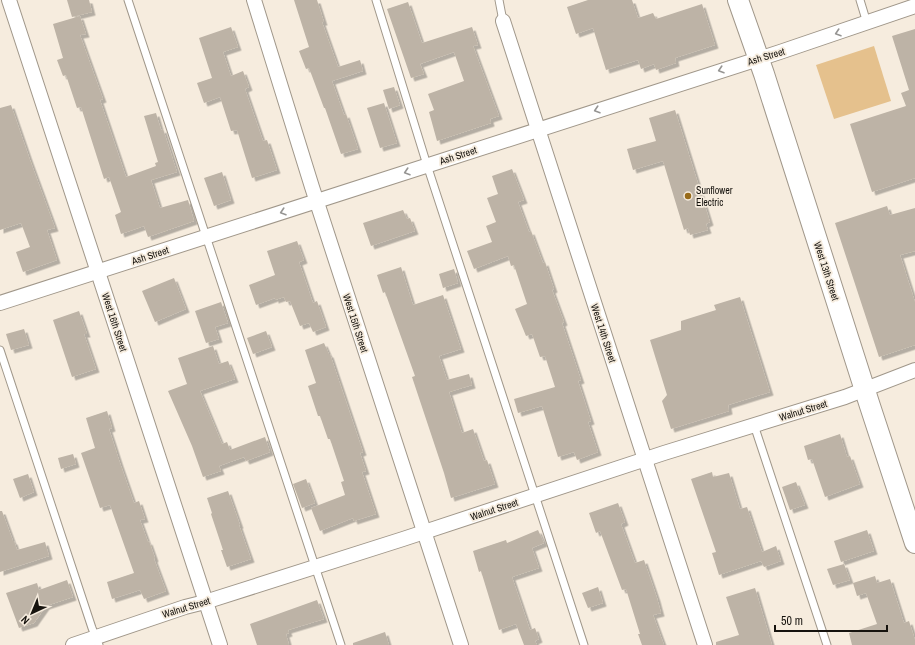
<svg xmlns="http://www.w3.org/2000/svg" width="915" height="645" font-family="'Archivo Narrow',sans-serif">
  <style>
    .green { fill: #e5c18d }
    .building { fill: #bdb3a6; filter: url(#shadow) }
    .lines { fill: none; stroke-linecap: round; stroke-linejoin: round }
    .lane-casing { stroke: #a0978a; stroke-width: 9 }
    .street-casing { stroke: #a0978a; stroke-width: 16 }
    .secondary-casing { stroke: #a0978a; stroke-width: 22 }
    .lane { stroke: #fff; stroke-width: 7 }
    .street { stroke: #fff; stroke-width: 14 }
    .secondary { stroke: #fff; stroke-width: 20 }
    .oneway { stroke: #969593 }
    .poi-dot { fill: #986b1a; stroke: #f6ecde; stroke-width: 1.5 }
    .labels { text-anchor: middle; stroke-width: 3.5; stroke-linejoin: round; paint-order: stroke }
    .street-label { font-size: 10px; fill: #16130e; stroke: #f6ecde }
    .poi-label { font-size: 10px; fill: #16130e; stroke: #f6ecde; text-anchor: start }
  </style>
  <defs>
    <filter id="shadow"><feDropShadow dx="3.5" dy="3.5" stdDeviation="0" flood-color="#0004"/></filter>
  </defs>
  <rect width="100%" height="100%" fill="#f6ecde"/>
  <!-- green -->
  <polygon class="green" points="874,46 891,101 834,119 816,65"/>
  <!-- building -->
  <g class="building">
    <polygon points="67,0 89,0 92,12 72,17"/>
    <polygon points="294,0 317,0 324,22 322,22 338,67 360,60 363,71 332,81 344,115 346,114 358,149 341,154 325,108 324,108 309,68 306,69 299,51 309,47"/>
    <polygon points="588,0 632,0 638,18 653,13 656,19 702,4 715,45 675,58 676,63 656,70 654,64 641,69 638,60 606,70 593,28 576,34 567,7"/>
    <polygon points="408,2 422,43 472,27 478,45 473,46 499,116 490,119 491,123 437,141 429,112 434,110 428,94 464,81 454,52 420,64 424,74 411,78 387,9"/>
    <polygon points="80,16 86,34 80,35 103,99 100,100 126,177 156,166 155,163 158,162 144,116 156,113 161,130 163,129 177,172 151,180 160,208 188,200 194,221 148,237 144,226 121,234 115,215 121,212 109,177 104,179 81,107 77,108 66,75 63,76 57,60 63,58 53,24"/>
    <polygon points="231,27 238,47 223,52 231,76 243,71 249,87 245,89 263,141 267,140 277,170 252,178 237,130 231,131 220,97 204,103 197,83 212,78 199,38"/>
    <polygon points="915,29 915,178 872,192 850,124 906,106 901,93 909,90 892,36"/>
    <polygon points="394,87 400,105 389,109 383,90"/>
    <polygon points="384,103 397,143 380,148 367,108"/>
    <polygon points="11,105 30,160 55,228 47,230 57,260 23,272 16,252 30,247 21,223 0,230 0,108"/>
    <polygon points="675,110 710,222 706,224 708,230 690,235 688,228 684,230 663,161 633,170 627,149 656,141 649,118"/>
    <polygon points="512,169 524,200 518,202 529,232 531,231 543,263 545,262 554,289 552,290 564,322 562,323 581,380 578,381 591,421 588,422 598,452 577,460 574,452 558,457 542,406 518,413 514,399 555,387 545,356 540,357 532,334 526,336 515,309 527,304 514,265 511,266 508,256 474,269 467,251 492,242 486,226 496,222 487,198 498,194 492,176"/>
    <polygon points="222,172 231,200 214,206 204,178"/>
    <polygon points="887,206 890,215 915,208 915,251 900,255 915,302 915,345 879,357 835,223"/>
    <polygon points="403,210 407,219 410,218 415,231 371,246 363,223"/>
    <polygon points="297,241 304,260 299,262 313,303 317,301 326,327 313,332 309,323 300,326 290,301 286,302 284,297 275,300 275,298 256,305 249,285 275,275 267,251"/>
    <polygon points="401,267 413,305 443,295 461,349 439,356 447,380 469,374 472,385 449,392 462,433 473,429 484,461 487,460 495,484 451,498 444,473 412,377 415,376 385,292 383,293 377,275"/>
    <polygon points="454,269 458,283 443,288 439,274"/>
    <polygon points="174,278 186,309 155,322 142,291"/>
    <polygon points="740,297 770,392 728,405 729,411 671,429 662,401 667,395 650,340 681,330 681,321 716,310 714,305"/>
    <polygon points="221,302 228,323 215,327 219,339 206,343 195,311"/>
    <polygon points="79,311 87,334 84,334 96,369 72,377 53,320"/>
    <polygon points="24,329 29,345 11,350 6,334"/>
    <polygon points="266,331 272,347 253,354 247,338"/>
    <polygon points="324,343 329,354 330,354 363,452 360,453 366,471 362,472 376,514 354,521 353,518 320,531 311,508 345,495 341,482 344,481 330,439 328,439 320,416 318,416 308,386 316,383 305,350"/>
    <polygon points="213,346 219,364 228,361 235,379 200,391 222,444 227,442 230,450 265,437 270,452 246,461 244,457 219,466 221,471 203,477 192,446 168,391 187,384 178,358"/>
    <polygon points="107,411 112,428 109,429 120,463 134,503 139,501 145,519 140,520 148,542 149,541 155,558 154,559 166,591 144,599 140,590 112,599 107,582 134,573 110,505 100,508 81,453 95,448 86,418"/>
    <polygon points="840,434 847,457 850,456 860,484 825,497 812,459 808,460 804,446"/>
    <polygon points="73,454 76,464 61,469 58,458"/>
    <polygon points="712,472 713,477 729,473 740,509 747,507 762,552 776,546 781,561 764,567 761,561 719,575 712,553 716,552 691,479"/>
    <polygon points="28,474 34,492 20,498 13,479"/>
    <polygon points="306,479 315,503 302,508 293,484"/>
    <polygon points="796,482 805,505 790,510 782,487"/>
    <polygon points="228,491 240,525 239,525 251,559 227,567 221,550 223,550 211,514 212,513 207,498"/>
    <polygon points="618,503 625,522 621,524 635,563 644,560 657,598 661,613 653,615 664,645 642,645 638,634 640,634 626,589 622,590 600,531 596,533 589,513"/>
    <polygon points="0,511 2,511 13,541 14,541 17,550 45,542 49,556 0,572"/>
    <polygon points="538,530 544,543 532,548 539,568 512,577 530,630 535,628 539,639 535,641 537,645 524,645 516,624 499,630 481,571 479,572 473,551 506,540 507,543"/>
    <polygon points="867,530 874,551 841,562 834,541"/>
    <polygon points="844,564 850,580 833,585 827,569"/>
    <polygon points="875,576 877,583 890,579 904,623 909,621 915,640 915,645 852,645 849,633 877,624 866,593 857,596 853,583"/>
    <polygon points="67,580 73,597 46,606 34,623 19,628 6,593 37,583 39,590"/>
    <polygon points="598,587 603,603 588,608 582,593"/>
    <polygon points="755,588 772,645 716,645 716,642 739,635 726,597"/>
    <polygon points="317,600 324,619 288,630 289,633 286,634 289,645 257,645 250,624"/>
    <polygon points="385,632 389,645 353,645 353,643"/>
  </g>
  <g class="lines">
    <defs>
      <g id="lane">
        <polyline points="128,0 341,645"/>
        <polyline points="376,0 427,165 584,645"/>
        <polyline points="499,0 503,21"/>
        <polyline points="860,0 867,23"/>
        <polyline points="0,350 92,628 99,645"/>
        <polyline points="754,425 827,645"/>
      </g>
      <g id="street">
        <polyline points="9,0 220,645"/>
        <polyline points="254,0 312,187 461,645"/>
        <polyline points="503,21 705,645"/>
        <polyline points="0,303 780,52 915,6"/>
        <polyline points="73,645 185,607 205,602 403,539 664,453 845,397 915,370"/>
      </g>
      <polyline id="secondary" points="738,0 764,74 870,406 915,543"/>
    </defs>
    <!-- lane casing -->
    <use href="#lane" class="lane-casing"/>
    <!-- street casing -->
    <use href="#street" class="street-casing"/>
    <!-- secondary casing -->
    <use href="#secondary" class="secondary-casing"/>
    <!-- lane -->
    <use href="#lane" class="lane"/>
    <!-- street -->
    <use href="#street" class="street"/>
    <!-- secondary -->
    <use href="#secondary" class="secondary"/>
  </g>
  <!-- one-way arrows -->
  <defs><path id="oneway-chevron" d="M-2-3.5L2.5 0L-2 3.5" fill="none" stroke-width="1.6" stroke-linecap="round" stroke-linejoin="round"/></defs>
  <g class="oneway">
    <use href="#oneway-chevron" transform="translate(838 33) rotate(162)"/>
    <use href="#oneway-chevron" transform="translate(721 70) rotate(162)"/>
    <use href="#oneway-chevron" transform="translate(597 110) rotate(162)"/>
    <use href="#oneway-chevron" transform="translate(407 172) rotate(162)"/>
    <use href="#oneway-chevron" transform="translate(283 212) rotate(162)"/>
  </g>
  <!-- markers -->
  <circle class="poi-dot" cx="688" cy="196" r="4"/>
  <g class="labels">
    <!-- street labels -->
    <g class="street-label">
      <text transform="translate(766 56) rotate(-17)" y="4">Ash Street</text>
      <text transform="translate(458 155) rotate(-18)" y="4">Ash Street</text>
      <text transform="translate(150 255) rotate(-18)" y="4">Ash Street</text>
      <text transform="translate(827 271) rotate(72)" y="4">West 13th Street</text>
      <text transform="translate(115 322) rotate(72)" y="4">West 16th Street</text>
      <text transform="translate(356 323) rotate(72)" y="4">West 15th Street</text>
      <text transform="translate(604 333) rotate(72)" y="4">West 14th Street</text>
      <text transform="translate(803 410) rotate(-17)" y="4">Walnut Street</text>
      <text transform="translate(494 509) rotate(-18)" y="4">Walnut Street</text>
      <text transform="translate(186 607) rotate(-17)" y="4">Walnut Street</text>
    </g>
    <!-- poi labels -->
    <g class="poi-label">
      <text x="696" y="194">Sunflower<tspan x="696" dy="12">Electric</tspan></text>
    </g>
  </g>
  <!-- north arrow -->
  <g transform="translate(32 613) rotate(224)" stroke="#f6ecde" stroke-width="3" paint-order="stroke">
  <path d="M0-3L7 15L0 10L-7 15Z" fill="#16130e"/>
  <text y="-6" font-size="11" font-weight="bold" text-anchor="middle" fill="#16130e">N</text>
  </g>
  <!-- scale -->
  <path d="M775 625v6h112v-6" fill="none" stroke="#16130e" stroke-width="2"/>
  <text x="781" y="625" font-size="12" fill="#16130e" stroke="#f6ecde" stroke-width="3" paint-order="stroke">50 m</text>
</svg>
